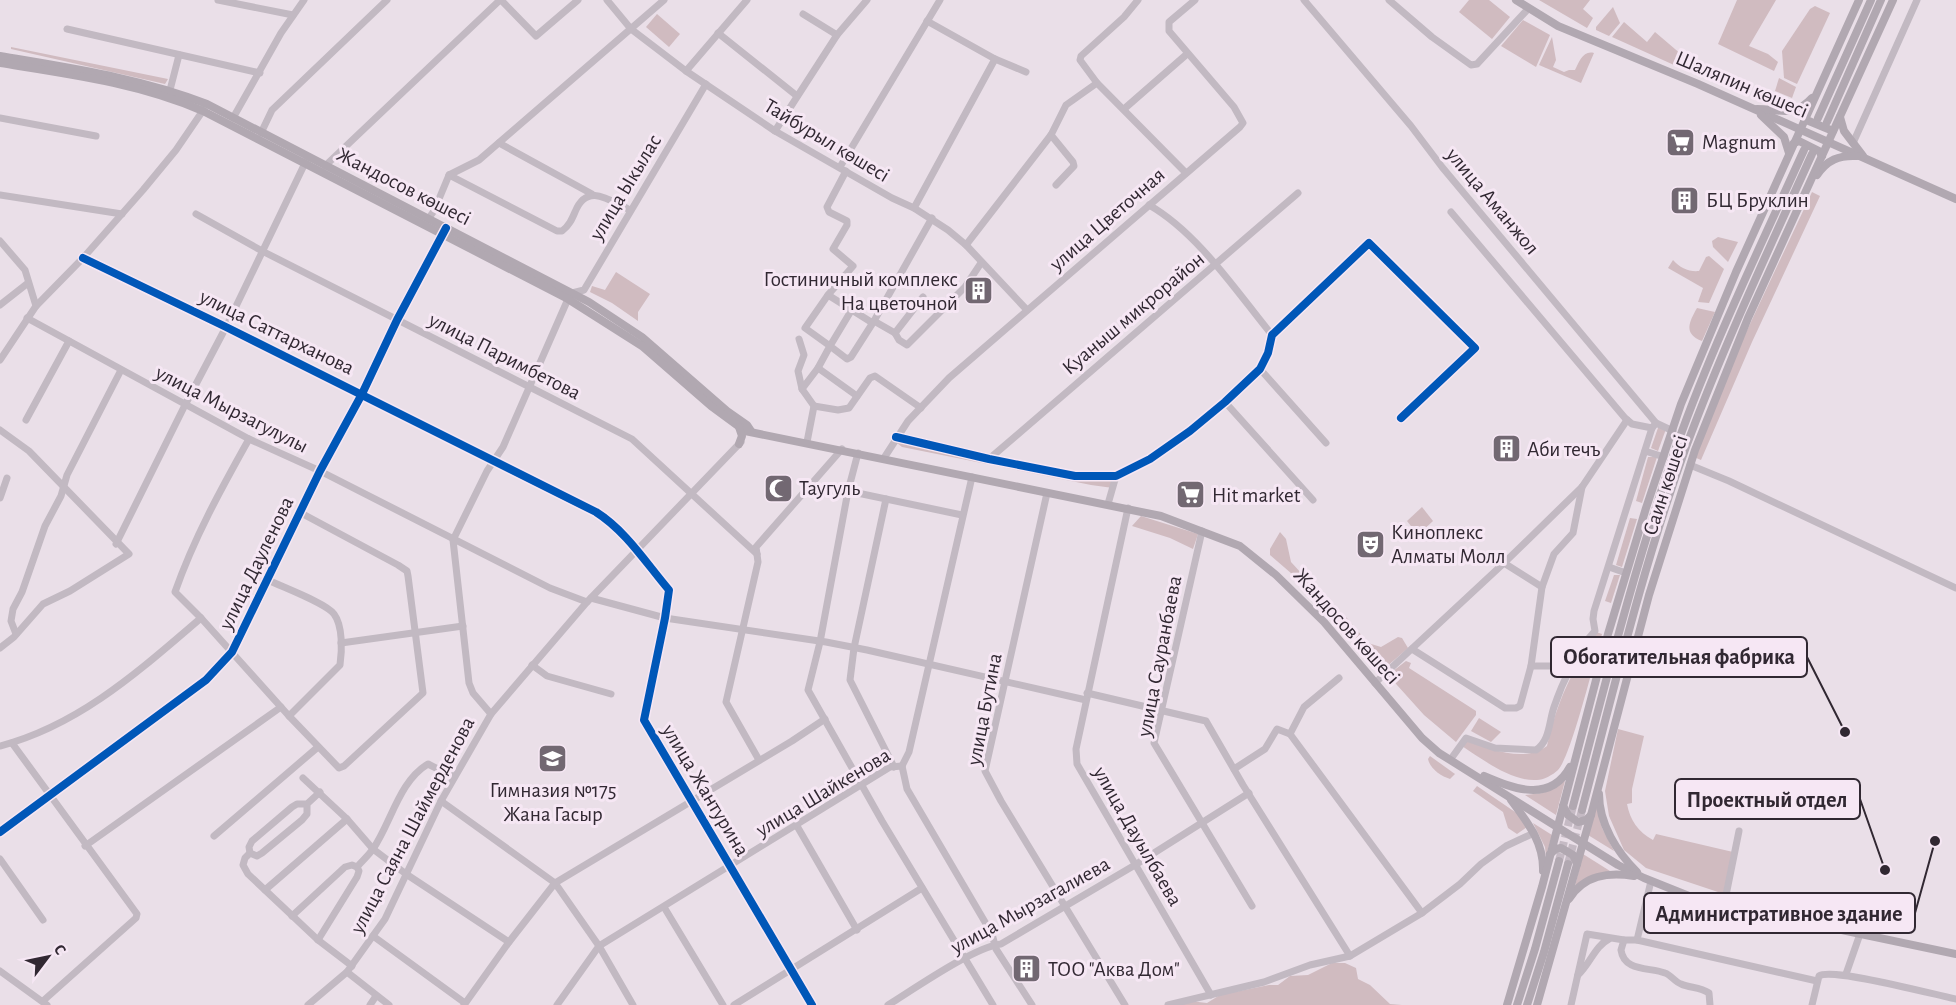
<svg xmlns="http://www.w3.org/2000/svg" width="1956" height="1005" font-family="'Alegreya Sans',sans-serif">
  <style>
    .green { fill: #d0bbc0 }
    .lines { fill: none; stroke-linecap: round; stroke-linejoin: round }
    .major-tunnel { stroke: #c5bac4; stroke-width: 8; stroke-dasharray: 8 4; stroke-linecap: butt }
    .minor { stroke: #c2b9c2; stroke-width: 7 }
    .major { stroke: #b1a8b1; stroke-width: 8 }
    .cycleway-casing { stroke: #f6e7f4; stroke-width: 11 }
    .cycleway { stroke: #0057b8; stroke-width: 8 }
    .labels { text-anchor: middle; stroke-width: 6; stroke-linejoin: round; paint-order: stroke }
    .street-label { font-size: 21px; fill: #312832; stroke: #f6e7f4 }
    .poi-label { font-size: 21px; fill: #312832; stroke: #f6e7f4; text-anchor: start }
    .leader { fill: none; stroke: #312832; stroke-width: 2 }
    .callout-dot { fill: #312832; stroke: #f6e7f4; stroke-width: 2 }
    .callout { fill: #f6e7f4; stroke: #312832; stroke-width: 2 }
    .callout-label { font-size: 22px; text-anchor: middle; font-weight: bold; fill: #312832 }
  </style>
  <rect width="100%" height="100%" fill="#eadfe8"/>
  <!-- green -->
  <g class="green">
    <polygon points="1469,0 1489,0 1510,17 1492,39 1459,12"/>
    <polygon points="1539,0 1590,0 1583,9 1593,18 1587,28"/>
    <polygon points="1737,0 1776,0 1749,46 1768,54 1778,62 1774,71 1718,44"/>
    <polygon points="1815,6 1830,13 1797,84 1784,78 1782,51 1810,9"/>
    <polygon points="1613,7 1620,23 1609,36 1596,30 1596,27"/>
    <polygon points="657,14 680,34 669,47 646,27"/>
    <polygon points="1523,20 1550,35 1536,67 1501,46"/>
    <polygon points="1624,22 1647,42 1655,32 1682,55 1674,65 1612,37"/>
    <path d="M1552,37l4,23 -3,7 11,5 5,-2h6c4,-8 8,-20 19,-17l-13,30 -42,-18z"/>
    <polygon points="11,47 168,79 165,84 11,49"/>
    <polygon points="1779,78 1796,87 1792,98 1775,91"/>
    <polygon points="1812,192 1820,196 1752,342 1701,460 1694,457 1742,341"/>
    <polygon points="1718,237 1738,242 1728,262 1713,247 1712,241"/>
    <path d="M1709,256l15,13 -15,34 -11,-1 5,-14 -35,-20 5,-8c7,8 16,12 26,11l7,-14z"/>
    <polygon points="616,272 650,294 638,312 638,321 612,303 590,292 592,286 605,290"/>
    <path d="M1697,308l18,4 -13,29c-19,-7 -13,-19 -5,-33z"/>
    <polygon points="1659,425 1666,429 1658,451 1651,448"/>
    <polygon points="896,437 1075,476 1116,476 1113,488 1091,485 902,447 897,443"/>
    <polygon points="1648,457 1657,457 1642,503 1636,501"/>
    <polygon points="1422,507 1433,521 1418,535 1407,521"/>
    <polygon points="1141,516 1198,534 1193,549 1170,538 1132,526"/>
    <polygon points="1630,518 1637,519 1622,567 1616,565"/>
    <polygon points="1280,532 1286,539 1291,562 1323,597 1320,603 1299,580 1270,555 1270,549"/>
    <polygon points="1614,575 1620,575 1611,603 1605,601"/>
    <polygon points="1346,617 1368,643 1381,647 1398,637 1402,638 1408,648 1385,668 1340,620"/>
    <path d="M1596,632l6,2c-7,24 -31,123 -44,136 -5,5 -15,10 -21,10 -25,2 -55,-21 -75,-34l4,-5c25,8 58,22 81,5 10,-45 25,-74 49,-114z"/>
    <polygon points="1406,661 1411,663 1409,668 1476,711 1476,715 1456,742 1424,715 1388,675"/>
    <polygon points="1479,718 1501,732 1491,742 1471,731"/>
    <path d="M1618,729l26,7 -12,53v14l-5,1c3,16 11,28 26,36l3,-6 77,18 -9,42 -78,-26 -22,-18 -15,-34 -4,-25z"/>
    <path d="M1430,756l25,18 -5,5c-9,-3 -20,-10 -22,-20z"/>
    <polygon points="1565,781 1556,815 1525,795 1543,793"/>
    <polygon points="1477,786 1518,814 1527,827 1517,834 1508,828 1503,812 1473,791"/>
    <polygon points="1596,805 1602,828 1614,851 1588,835"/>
    <polygon points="1533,823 1552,835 1546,856 1545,847"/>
    <polygon points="1583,854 1610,871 1575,886"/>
    <polygon points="1332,963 1345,963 1356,968 1358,979 1370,985 1390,1004 1402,1005 1181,1005 1190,1001 1207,1003 1220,995 1269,985 1278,985 1290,976 1308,975"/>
  </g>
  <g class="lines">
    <!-- major-tunnel -->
    <g class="major-tunnel">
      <polyline points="1559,861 1573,806"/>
      <polyline points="1568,864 1582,810"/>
    </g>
    <!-- minor -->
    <g class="minor">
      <polyline points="218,0 293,15"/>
      <polyline points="501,0 536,36 578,0"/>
      <polyline points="607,0 631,29 686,71 775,131 892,198 914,208 948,230 966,245 1027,310"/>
      <polyline points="1138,0 1124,17 1081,56 1080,60 1097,83 1186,173"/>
      <polyline points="1304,0 1411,126 1442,167 1656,423 1673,431"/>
      <polyline points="1389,0 1432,37 1471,65 1477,64 1528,9"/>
      <polyline points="803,14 837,35"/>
      <polyline points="927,21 995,59 1026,72"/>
      <polyline points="67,29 260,73"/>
      <polyline points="718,33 797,96"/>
      <polyline points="686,71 747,0"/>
      <polyline points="170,90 179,55"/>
      <polyline points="1124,109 1187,54"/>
      <polyline points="0,118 96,136"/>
      <polyline points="233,118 281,33 304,0"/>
      <polyline points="775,131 837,35 867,0"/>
      <polyline points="261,133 272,110 387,0"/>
      <polyline points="1051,135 1073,162 1074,166 1056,185"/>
      <polyline points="499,143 592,194"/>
      <polyline points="1853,143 1917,0"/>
      <polyline points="325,166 500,0"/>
      <polyline points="840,167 940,0"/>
      <path d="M449,175l108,56h5c7,-5 10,-12 13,-19 12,-30 34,-12 55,-2"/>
      <polyline points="0,195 122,214"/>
      <path d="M1149,205c49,28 87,86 123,130"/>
      <polyline points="914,208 995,59"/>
      <polyline points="1451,212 1625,418 1632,424 1652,428"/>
      <polyline points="196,214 264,252 632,439 757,554"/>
      <polyline points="428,219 434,211 449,175 479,160 664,0"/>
      <polyline points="0,241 25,270 36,306"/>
      <polyline points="966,245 1051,135 1066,105 1097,83"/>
      <path d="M83,258l143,69 370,185c30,19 50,51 73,78l-4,28 -21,102 168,285"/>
      <polyline points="828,295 871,322 874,321 932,218"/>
      <polyline points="0,305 28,283"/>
      <polyline points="851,311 830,346 847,359 851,357 874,321 895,333 923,297"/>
      <polyline points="27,318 249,439 320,471 550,588 587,602"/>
      <polyline points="895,333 899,340 907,345 965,287 981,263"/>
      <polyline points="799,339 804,355 798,371 802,389"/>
      <polyline points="0,360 36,306 83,258 143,190 176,150 204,109"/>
      <polyline points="818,368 857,396"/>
      <polyline points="1260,369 1326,443"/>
      <polyline points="1225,402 1313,500"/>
      <polyline points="814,406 838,410 849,408 870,378 875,376 921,408"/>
      <polyline points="26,420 69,341"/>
      <polyline points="0,430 29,451 129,554 70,591 43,604 14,637 0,648"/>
      <polyline points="896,437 989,459 1075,476 1116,476 1150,459 1190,431 1225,402 1260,369 1268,353 1272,335 1369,243 1475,348 1401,418"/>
      <path d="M249,439c-28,50 -55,99 -74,153l26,26 88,98 50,52 5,-2 79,-73 -15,-117 -1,-5 -9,-6 -97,-52"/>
      <polyline points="807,442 814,406 802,389 818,368 830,346 805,328 828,295 853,266 833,249 847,225 847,221 829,212 827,207 846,171"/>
      <polyline points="1645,451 1664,457"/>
      <polyline points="858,453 848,491 820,642 808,690 882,821 993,1005"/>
      <polyline points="884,458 908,421 949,378 1240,127 1243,123 1234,107 1169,31 1169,22 1195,0"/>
      <polyline points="989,459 1298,193"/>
      <polyline points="1690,465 1729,481 1956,588"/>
      <polyline points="848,491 962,515"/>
      <polyline points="1047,493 985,771 1001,801 1125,1005"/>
      <polyline points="0,498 7,478"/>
      <polyline points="886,499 854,648 850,680 894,767"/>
      <polyline points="1108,504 1116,476"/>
      <polyline points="1128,508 1076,749 1077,764 1211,995"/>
      <polyline points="1202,531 1154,743 1252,906"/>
      <polyline points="116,544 185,405 226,327 307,159"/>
      <polyline points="1504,563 1542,587"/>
      <polyline points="1609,567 1626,573"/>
      <path d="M268,580c14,7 58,23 66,34 9,12 8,37 6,51l-51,51"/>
      <polyline points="591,598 665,618 826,642 867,650 1086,700"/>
      <polyline points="16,634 11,621 13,609 22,592 45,526 61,496 67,475 121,370"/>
      <polyline points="341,643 463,626"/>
      <polyline points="1412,649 1505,708 1516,708 1520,706 1531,666 1542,587 1554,554 1573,533 1582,487"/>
      <polyline points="532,665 547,676 611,694"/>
      <polyline points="1531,666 1573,666"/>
      <polyline points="1375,683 1504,563 1582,487 1627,420"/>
      <polyline points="1087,693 1206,721 1243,785 1350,956"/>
      <polyline points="491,714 473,693 469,683 453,540 487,471 503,447 568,299 572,293 584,290 706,84"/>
      <polyline points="1290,734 1304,707 1339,678"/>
      <polyline points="12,743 137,914 136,918 43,1001"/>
      <path d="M0,746c80,-21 140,-76 201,-128"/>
      <path d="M1453,756l13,-18 29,10 41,2c14,-9 13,-29 18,-43 8,-24 24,-58 41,-76l-2,-12 1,-8 58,-183 4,-5"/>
      <polyline points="759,760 726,702 758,562 756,547 842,449"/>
      <polyline points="902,766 909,752 972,477"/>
      <polyline points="902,766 907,789 992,934 996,949 1032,1005"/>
      <polyline points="1234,769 1265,749 1277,729 1290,734 1422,913"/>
      <polyline points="303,778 347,819 373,849 406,874 509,942"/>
      <polyline points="441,801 555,883 599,946 633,1005"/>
      <polyline points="307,804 307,814 302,820 262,853 257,856 250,853 249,847 252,841 292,807 297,804 307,804 320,792"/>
      <polyline points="797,826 857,930"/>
      <polyline points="0,832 206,680 232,652 320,471 362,394 397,320 444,231"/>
      <polyline points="214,836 318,747"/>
      <polyline points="85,846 281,707"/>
      <polyline points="250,853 245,858 243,865 248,874 318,940 352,966"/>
      <polyline points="0,859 43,920"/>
      <path d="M357,867c5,-6 11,-11 16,-18 18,-26 26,-68 55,-85l26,13"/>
      <polyline points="1651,881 1637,940 1817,981"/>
      <polyline points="265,890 347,819"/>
      <polyline points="1724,905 1739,831"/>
      <polyline points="664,907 723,1005"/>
      <polyline points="292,916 345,867 352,865 357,867 359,871 357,877 318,940"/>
      <polyline points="373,936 465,1003"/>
      <path d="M1624,940l-3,10c3,22 29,17 44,23 6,2 10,9 16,11 9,4 19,3 28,9l1,12"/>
      <polyline points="0,971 47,1005"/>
      <polyline points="347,972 389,1005"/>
      <polyline points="1846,974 1860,934"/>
      <path d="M1578,975c12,-11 17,-29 31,-36"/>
      <polyline points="308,1005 347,972 385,919 441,801 491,714 587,602 741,442"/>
      <polyline points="370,1005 376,996"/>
      <polyline points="464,1005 509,942 555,883 792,741 825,719"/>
      <polyline points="557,1005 599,946 890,767 902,766"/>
      <polyline points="734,1005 922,888"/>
      <path d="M888,1005c26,-16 86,-58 113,-61l134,-79 114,-72"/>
      <polyline points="1168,1005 1264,982 1310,965 1350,956 1422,913 1460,884 1481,864 1506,846 1534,833"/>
      <polyline points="1571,1005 1587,934 1624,940 1637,940"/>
      <path d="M1812,1005l7,-29c13,-9 116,19 137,23"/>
    </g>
    <!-- major -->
    <g class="major">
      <polyline points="1516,0 1558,26 1698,84 1956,199"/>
      <path d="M0,56c70,12 141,22 207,48l382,198 53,35 85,74 20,14 4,6"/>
      <path d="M0,63c69,11 139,20 203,48l365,188 74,47 69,60 34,25 416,85 79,30 36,29 48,47 98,116 17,15 179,112 26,13 45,18 67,16 200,42"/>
      <path d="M1757,109c23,0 37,9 55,-11"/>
      <polyline points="1761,115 1784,137 1789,153"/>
      <polyline points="1840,117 1844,131 1863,156"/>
      <polyline points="1818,118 1871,0"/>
      <polyline points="1804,119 1833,131"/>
      <polyline points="1827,122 1881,0"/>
      <polyline points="1794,143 1799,141 1819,151 1822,156"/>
      <path d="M1817,175c10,-15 22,-20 40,-19"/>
      <polyline points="739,427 742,436 739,444"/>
      <path d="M1484,776c28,12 66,28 86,-9"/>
      <path d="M1599,794c0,30 18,58 38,78"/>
      <path d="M1511,800c16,22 33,42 32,71"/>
      <polyline points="1563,806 1568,815 1578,822 1586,820 1591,815"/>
      <path d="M1573,806c32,-121 62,-243 104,-361 36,-101 83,-198 127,-295"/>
      <path d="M1582,810c32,-122 61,-245 104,-363 37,-100 82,-196 126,-293"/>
      <polyline points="1550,854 1556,849 1561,848 1573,855 1577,864"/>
      <path d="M1569,899c15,-24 39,-27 65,-23"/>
      <polyline points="1507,1005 1542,887 1608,634 1646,508 1681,404 1736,272 1859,0"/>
      <polyline points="1517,1005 1535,949 1559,861"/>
      <polyline points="1527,1005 1544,952 1568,864"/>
      <polyline points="1537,1005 1591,815 1649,595 1695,450 1748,318 1893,0"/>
    </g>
    <defs>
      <g id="cycleway">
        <path d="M83,258l143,69 370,185c30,19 50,51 73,78l-4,28 -21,102 168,285"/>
        <polyline points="896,437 989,459 1075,476 1116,476 1150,459 1190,431 1225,402 1260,369 1268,353 1272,335 1369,243 1475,348 1401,418"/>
        <polyline points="0,832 206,680 232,652 320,471 362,394 397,320 446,228"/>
      </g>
    </defs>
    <!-- cycleway casing -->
    <use href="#cycleway" class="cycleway-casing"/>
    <!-- cycleway -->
    <use href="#cycleway" class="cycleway"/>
  </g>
  <!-- icons -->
  <defs>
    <symbol id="supermarket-square" viewBox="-11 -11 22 22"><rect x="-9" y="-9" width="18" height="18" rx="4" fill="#726872" stroke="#f6e7f4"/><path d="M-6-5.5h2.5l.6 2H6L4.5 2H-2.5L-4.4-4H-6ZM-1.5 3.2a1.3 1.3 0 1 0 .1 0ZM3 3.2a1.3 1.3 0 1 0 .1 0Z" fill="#fff"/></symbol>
    <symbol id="building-square" viewBox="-11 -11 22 22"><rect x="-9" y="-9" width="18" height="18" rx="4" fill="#726872" stroke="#f6e7f4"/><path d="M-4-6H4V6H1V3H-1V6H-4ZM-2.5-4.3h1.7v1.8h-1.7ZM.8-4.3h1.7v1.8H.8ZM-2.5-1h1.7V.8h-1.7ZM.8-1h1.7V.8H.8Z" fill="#fff"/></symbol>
    <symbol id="mosque-square" viewBox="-11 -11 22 22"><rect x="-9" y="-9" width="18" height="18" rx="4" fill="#726872" stroke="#f6e7f4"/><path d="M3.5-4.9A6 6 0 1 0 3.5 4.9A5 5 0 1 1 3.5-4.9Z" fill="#fff"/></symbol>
    <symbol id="theatre-square" viewBox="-11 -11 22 22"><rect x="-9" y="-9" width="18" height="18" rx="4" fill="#726872" stroke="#f6e7f4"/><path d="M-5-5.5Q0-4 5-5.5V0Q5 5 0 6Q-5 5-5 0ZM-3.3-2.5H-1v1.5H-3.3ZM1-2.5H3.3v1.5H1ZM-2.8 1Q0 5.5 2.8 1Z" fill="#fff"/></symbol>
    <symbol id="school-square" viewBox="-11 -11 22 22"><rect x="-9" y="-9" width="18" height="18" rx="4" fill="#726872" stroke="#f6e7f4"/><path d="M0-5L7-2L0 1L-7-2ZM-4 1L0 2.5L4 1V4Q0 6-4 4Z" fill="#fff"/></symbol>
  </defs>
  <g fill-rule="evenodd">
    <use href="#supermarket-square" x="1664" y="126" width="33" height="33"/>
    <use href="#building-square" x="1668" y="184" width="33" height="33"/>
    <use href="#building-square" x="962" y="274" width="33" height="33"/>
    <use href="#building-square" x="1490" y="432" width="33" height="33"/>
    <use href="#mosque-square" x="762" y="472" width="33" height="33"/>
    <use href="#supermarket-square" x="1174" y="478" width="33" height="33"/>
    <use href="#theatre-square" x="1354" y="528" width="33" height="33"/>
    <use href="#school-square" x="536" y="742" width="33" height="33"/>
    <use href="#building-square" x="1010" y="952" width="33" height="33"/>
  </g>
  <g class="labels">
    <!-- street labels -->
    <g class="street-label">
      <text transform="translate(1742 84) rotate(23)" y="7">Шаляпин көшесі</text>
      <text transform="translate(827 140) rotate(31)" y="7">Тайбурыл көшесі</text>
      <text transform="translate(404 186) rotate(27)" y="7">Жандосов көшесі</text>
      <text transform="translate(625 187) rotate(-59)" y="7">улица Ыкылас</text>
      <text transform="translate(1493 201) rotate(50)" y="7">улица Аманжол</text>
      <text transform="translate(1107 219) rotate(-41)" y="7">улица Цветочная</text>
      <text transform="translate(1133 313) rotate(-40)" y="7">Куаныш микрорайон</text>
      <text transform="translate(277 332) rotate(26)" y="7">улица Саттарханова</text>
      <text transform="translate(505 356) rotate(27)" y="7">улица Паримбетова</text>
      <text transform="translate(232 409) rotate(27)" y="7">улица Мырзагулулы</text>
      <text transform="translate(1665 485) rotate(-72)" y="7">Саин көшесі</text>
      <text transform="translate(256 563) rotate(-64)" y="7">улица Дауленова</text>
      <text transform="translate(1347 626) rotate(48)" y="7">Жандосов көшесі</text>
      <text transform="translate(1159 656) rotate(-79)" y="7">улица Сауранбаева</text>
      <text transform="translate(984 709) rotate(-79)" y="7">улица Бутина</text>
      <text transform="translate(706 790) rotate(59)" y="7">улица Жантурина</text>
      <text transform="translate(823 792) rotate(-31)" y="7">улица Шайкенова</text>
      <text transform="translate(412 825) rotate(-62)" y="7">улица Саяна Шаймерденова</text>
      <text transform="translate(1138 836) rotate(60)" y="7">улица Дауылбаева</text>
      <text transform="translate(1030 905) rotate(-29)" y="7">улица Мырзагалиева</text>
    </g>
    <!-- poi labels -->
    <g class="poi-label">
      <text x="1702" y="149">Magnum</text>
      <text x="1706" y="207">БЦ Бруклин</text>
      <text x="958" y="286" text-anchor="end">Гостиничный комплекс<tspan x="958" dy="24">На цветочной</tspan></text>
      <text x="1527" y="456">Аби течъ</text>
      <text x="799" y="495">Таугуль</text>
      <text x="1212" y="502">Hit market</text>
      <text x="1391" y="539">Киноплекс<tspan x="1391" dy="24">Алматы Молл</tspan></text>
      <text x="553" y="797" text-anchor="middle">Гимназия №175<tspan x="553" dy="24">Жана Гасыр</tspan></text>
      <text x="1048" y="976">ТОО "Аква Дом"</text>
    </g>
  </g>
  <!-- callouts -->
  <path class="leader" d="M1845 732L1807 657M1885 870L1860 799M1935 841L1915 913"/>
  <g class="callout-dot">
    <circle cx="1845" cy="732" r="6"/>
    <circle cx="1885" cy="870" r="6"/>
    <circle cx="1935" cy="841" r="6"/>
  </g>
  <g class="callout">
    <rect x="1551" y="637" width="256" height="40" rx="6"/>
    <rect x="1675" y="779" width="185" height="40" rx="6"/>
    <rect x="1644" y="893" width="271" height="40" rx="6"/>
  </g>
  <g class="callout-label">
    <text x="1679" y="664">Обогатительная фабрика</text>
    <text x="1767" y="807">Проектный отдел</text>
    <text x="1779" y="921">Административное здание</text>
  </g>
  <!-- north arrow -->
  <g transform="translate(48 957) rotate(58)" stroke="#f6e7f4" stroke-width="4.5" paint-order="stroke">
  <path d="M0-4.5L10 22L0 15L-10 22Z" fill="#312832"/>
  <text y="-9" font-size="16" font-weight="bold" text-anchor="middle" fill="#312832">С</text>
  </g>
</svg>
